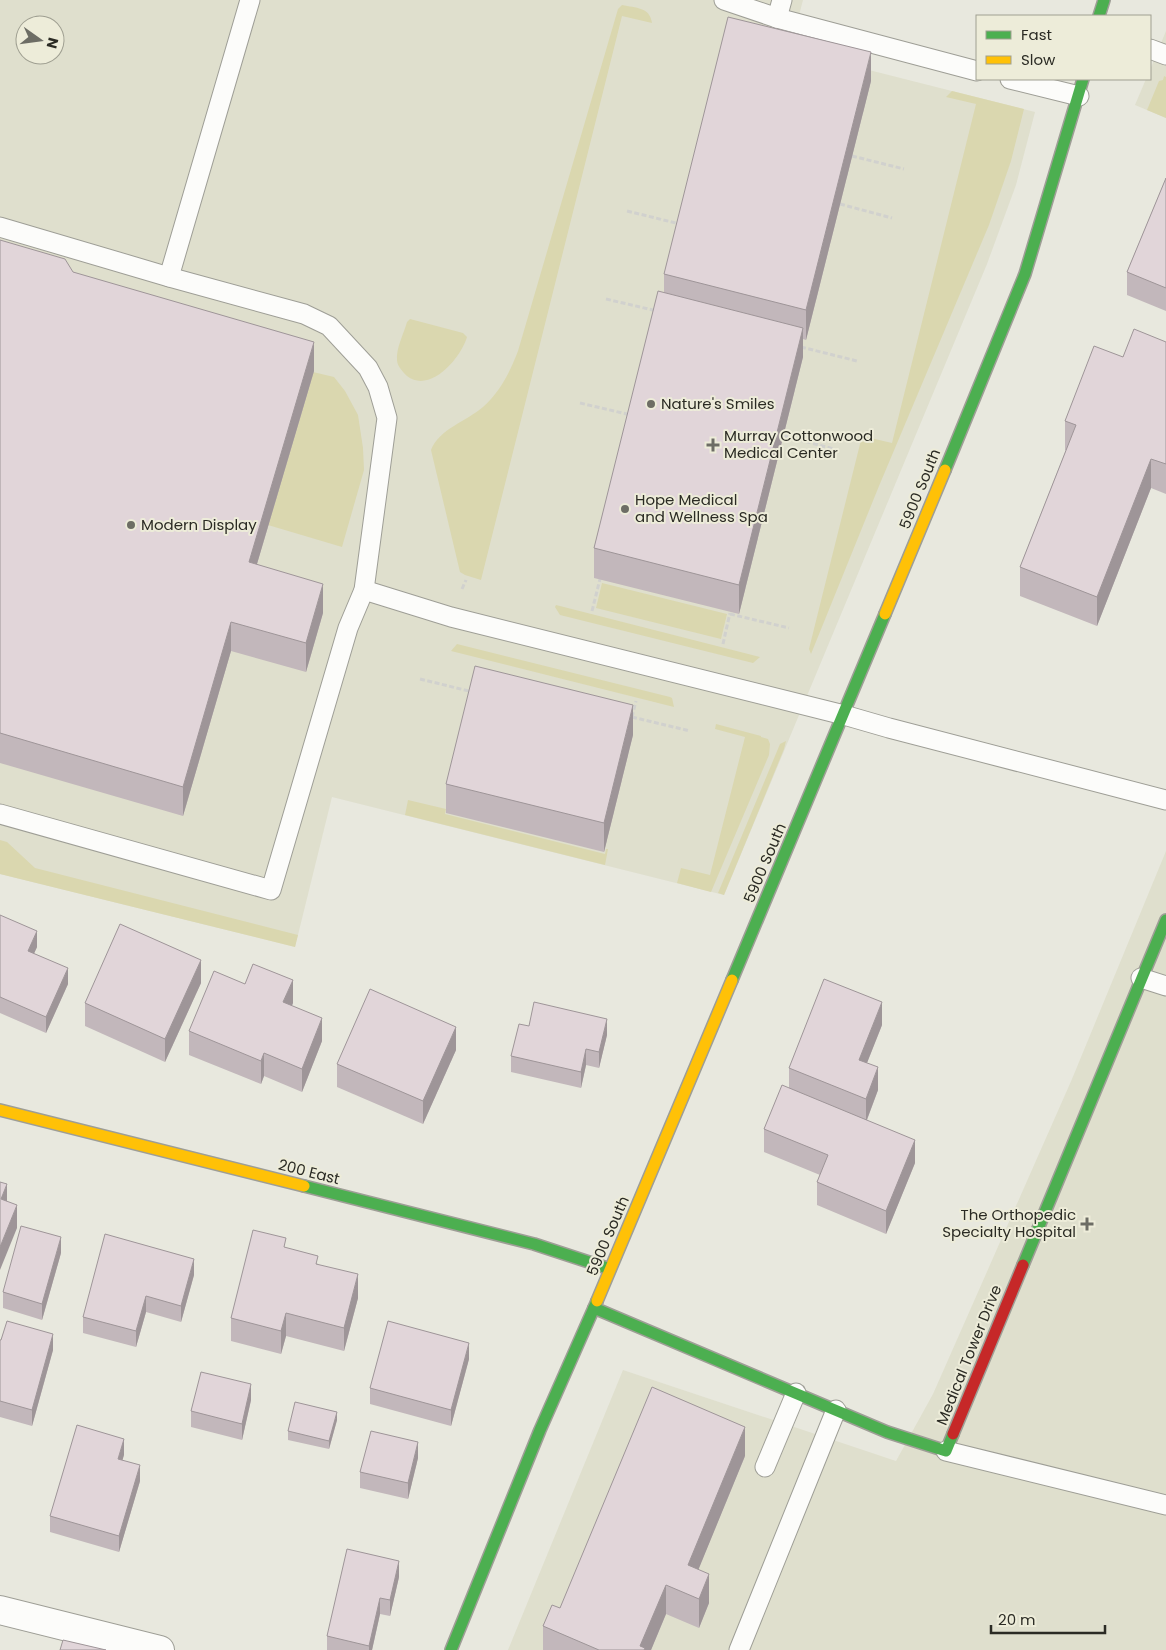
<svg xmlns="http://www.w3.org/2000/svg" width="1166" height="1650" font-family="Poppins,sans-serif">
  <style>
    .built { fill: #dfdfcd; fill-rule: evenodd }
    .green { fill: #dad7af }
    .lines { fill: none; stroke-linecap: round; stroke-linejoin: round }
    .lane-casing { stroke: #9e9e96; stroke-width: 21 }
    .street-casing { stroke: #9e9e96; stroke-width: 30 }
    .fast-casing { stroke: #9e9e96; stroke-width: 14 }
    .slow-casing { stroke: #9e9e96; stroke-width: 14 }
    .jam-casing { stroke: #9e9e96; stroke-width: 14 }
    .path { stroke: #d1d1ce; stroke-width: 3; stroke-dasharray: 5 2.5; stroke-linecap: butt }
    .lane { stroke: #fcfcfa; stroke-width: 19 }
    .street { stroke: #fcfcfa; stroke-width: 28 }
    .fast { stroke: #4caf50; stroke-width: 11 }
    .slow { stroke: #ffc107; stroke-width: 11 }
    .jam { stroke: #c62828; stroke-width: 11 }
    .wall { fill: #c2b7bb }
    .shaded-wall { fill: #9e9598 }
    .building { fill: #e1d5d9; stroke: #9e9598 }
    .poi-dot { fill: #6d6d65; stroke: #edecd9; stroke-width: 2 }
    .labels { text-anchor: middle; stroke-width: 4; stroke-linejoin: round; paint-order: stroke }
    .poi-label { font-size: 15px; fill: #2b2b24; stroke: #edecd9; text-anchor: start }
    .street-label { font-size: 15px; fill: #2b2b24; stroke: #edecd9 }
  </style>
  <rect width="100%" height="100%" fill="#e8e8de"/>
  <!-- built -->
  <g class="built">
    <path d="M0,0h803l-13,50 245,62 -19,73 -29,79 -263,631 -392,-98 -37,150 -295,-73zM25,25h30v30h-30z"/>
    <polygon points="1166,31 1166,118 1135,105 1146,79 1150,79 1150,70"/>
    <polygon points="1166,851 1166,1650 508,1650 623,1370 896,1461 933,1394 1072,1079"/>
  </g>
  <!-- green -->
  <g class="green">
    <path d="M622,5c14,3 28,2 30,18l-30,-7 -141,564 -16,-5 -5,-3 -29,-122c8,-21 36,-29 52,-43 17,-15 27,-35 35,-56l100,-342z"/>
    <polygon points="1164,76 1166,77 1166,118 1147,110 1159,81 1163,80"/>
    <polygon points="952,91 1024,109 1011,161 989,225 879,486 811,654 809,649 862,436 892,443 976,104 946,97"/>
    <path d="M410,319l53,14 4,4c-6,21 -37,57 -60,39 -4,-4 -10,-10 -10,-16 -1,-12 7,-27 10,-38z"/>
    <polygon points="313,372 334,377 345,391 358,415 363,448 364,470 342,547 268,525"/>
    <polygon points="602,583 727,614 721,639 596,608"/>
    <polygon points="556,605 760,657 753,663 560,615 555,607"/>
    <polygon points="457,644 670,697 672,698 674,707 451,651"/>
    <polygon points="716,724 761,736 761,737 768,739 770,744 769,755 711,892 677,883 681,868 710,875 745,737 715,729"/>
    <polygon points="786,741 784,749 724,895 718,893 780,744"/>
    <polygon points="408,800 446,809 445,814 605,854 606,849 608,849 605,865 405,815"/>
    <polygon points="0,840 7,842 35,868 298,935 295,947 0,874"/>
  </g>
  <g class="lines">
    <defs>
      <g id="lane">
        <polyline points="724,0 777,18 977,71"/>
        <polyline points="777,18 782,0"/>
        <polyline points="1150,49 1166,55"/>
        <polyline points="1010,79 1079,96"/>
        <polyline points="0,227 169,277 304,314 329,326 368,368 378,387 387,418 364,590 348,628 271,890 0,814"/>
        <polyline points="169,277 250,0"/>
        <polyline points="364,590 451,617 844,715 889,728 1166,800"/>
        <polyline points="1141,978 1166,986"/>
        <polyline points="946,1451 1166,1505"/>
        <polyline points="765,1467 796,1393"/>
        <polyline points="739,1650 836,1410"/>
      </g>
      <polyline id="street" points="0,1610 160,1650"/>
      <g id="fast">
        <polyline points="1099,16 1104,0"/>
        <polyline points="945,470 1025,274 1083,79"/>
        <polyline points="732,980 885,614"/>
        <polyline points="304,1186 534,1244 610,1269"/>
        <polyline points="1023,1265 1166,920"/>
        <polyline points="594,1308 887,1432 946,1451 953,1434"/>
        <polyline points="451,1650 540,1430 597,1301"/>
      </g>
      <g id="slow">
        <polyline points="885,614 945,470"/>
        <polyline points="0,1110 304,1186"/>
        <polyline points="597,1301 732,980"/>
      </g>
      <polyline id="jam" points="953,1434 1023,1265"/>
    </defs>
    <!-- lane casing -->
    <use href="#lane" class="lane-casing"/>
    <!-- street casing -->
    <use href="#street" class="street-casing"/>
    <!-- fast casing -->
    <use href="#fast" class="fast-casing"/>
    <!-- slow casing -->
    <use href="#slow" class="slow-casing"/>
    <!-- jam casing -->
    <use href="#jam" class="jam-casing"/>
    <!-- path -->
    <g class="path">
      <polyline points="852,156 904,169"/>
      <polyline points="840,204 892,218"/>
      <polyline points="627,211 680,224"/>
      <polyline points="606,299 657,311"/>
      <polyline points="801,347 857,361"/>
      <polyline points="580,403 631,415"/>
      <polyline points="784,436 834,449"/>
      <polyline points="462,589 466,580"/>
      <polyline points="592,611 600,579"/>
      <polyline points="730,614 789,628"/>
      <polyline points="723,644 730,613"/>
      <polyline points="420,679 473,692"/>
      <polyline points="632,717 690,731"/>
      <polyline points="632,717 636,701"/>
    </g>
    <!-- lane -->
    <use href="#lane" class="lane"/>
    <!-- street -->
    <use href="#street" class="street"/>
    <!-- fast -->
    <use href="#fast" class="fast"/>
    <!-- slow -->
    <use href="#slow" class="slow"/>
    <!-- jam -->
    <use href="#jam" class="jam"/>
  </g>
  <!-- wall -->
  <g class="wall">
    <polygon points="871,81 806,340 803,339 803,357 739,614 594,578 594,548 664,293 664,274"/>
    <polygon points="1166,178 1166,311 1127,295 1127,272"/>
    <polygon points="0,240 73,272 314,371 257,564 323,613 306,672 231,651 183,816 0,763"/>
    <polygon points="1166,342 1166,494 1151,488 1097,626 1020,596 1020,567 1066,450 1065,450 1065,421 1123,357"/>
    <polygon points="633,735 604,852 446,813 446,784"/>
    <polygon points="0,915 37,947 34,953 68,984 46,1033 0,1013"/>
    <polygon points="201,983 165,1062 85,1026 85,1003"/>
    <polygon points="293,1003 292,1006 322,1041 302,1092 264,1076 261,1084 189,1055 189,1031"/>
    <polygon points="882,1025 867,1063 878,1090 867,1120 915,1163 886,1234 817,1205 817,1182 820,1175 764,1152 764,1129 789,1088 789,1068"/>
    <polygon points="529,1026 607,1035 599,1068 586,1065 581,1088 511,1072 511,1056"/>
    <polygon points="456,1050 423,1124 337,1087 337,1064"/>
    <polygon points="286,1248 318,1264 358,1298 344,1351 286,1336 281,1354 231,1341 231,1318"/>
    <polygon points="61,1253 42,1320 3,1308 3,1292"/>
    <polygon points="194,1275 181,1322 146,1312 136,1347 83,1333 83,1317"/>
    <polygon points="0,1340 53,1350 32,1426 0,1417"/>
    <polygon points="469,1359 451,1426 370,1404 370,1388"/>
    <polygon points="251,1400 242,1440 191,1427 191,1411"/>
    <polygon points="337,1420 329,1449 288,1440 288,1431"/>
    <polygon points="124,1455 122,1460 140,1481 119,1552 50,1532 50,1516"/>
    <polygon points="745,1456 698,1570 709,1603 699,1628 666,1614 651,1650 543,1650 543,1626 560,1608"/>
    <polygon points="418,1458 408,1499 360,1488 360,1472"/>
    <polygon points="399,1577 390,1616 380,1614 372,1650 327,1650 327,1636"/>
  </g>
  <!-- shaded-wall -->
  <g class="shaded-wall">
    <polygon points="871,52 871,81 806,340 806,310"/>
    <polygon points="803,328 803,357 739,614 739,585"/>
    <polygon points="314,342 314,371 249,591 249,562"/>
    <polygon points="1151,459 1151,488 1097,626 1097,597"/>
    <polygon points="323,584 323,613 306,672 306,643"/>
    <polygon points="231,622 231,651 183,816 183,787"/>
    <polygon points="633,705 633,735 604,852 604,823"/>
    <polygon points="37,931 37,947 28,967 28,951"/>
    <polygon points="201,960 201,983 165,1062 165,1039"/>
    <polygon points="68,968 68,984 46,1033 46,1017"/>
    <polygon points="293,980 293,1003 283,1025 283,1002"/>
    <polygon points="882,1002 882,1025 859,1083 859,1060"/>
    <polygon points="322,1018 322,1041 302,1092 302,1069"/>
    <polygon points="607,1019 607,1035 599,1068 599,1052"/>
    <polygon points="456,1027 456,1050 423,1124 423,1101"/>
    <polygon points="586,1049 586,1065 581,1088 581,1072"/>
    <polygon points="264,1053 264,1076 261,1084 261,1061"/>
    <polygon points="878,1067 878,1090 866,1122 866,1099"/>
    <polygon points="915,1140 915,1163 886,1234 886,1211"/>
    <polygon points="7,1184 7,1208 1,1199"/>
    <polygon points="17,1205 17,1228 0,1270 0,1247"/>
    <polygon points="61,1237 61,1253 42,1320 42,1304"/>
    <polygon points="194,1259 194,1275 181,1322 181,1306"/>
    <polygon points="358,1274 358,1298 344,1351 344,1328"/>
    <polygon points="146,1296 146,1312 136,1347 136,1331"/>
    <polygon points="286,1313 286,1336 281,1354 281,1331"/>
    <polygon points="53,1334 53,1350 32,1426 32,1410"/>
    <polygon points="469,1343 469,1359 451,1426 451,1410"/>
    <polygon points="251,1384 251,1400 242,1440 242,1424"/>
    <polygon points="337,1412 337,1420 329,1449 329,1441"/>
    <polygon points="745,1427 745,1456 688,1595 688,1565"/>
    <polygon points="124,1439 124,1455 118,1475 118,1459"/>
    <polygon points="418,1442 418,1458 408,1499 408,1483"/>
    <polygon points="140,1465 140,1481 119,1552 119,1536"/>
    <polygon points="399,1561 399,1577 390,1616 390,1600"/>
    <polygon points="709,1574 709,1603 699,1628 699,1599"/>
    <polygon points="666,1585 666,1614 651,1650 640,1650 640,1646"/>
    <polygon points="380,1598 380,1614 372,1650 369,1650 369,1646"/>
  </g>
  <!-- building -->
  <g class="building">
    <polygon points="728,17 871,52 806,310 664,274"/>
    <polygon points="1166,178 1166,288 1127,272"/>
    <polygon points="0,240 65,259 73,272 314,342 249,562 323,584 306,643 231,622 183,787 0,733"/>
    <polygon points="658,291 803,328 739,585 594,548"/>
    <polygon points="1134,329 1166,342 1166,464 1151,459 1097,597 1020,567 1076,425 1065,421 1094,346 1123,357"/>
    <polygon points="475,666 633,705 604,823 446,784"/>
    <polygon points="0,915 37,931 28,951 68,968 46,1017 0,997"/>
    <polygon points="120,924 201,960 165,1039 85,1003"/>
    <polygon points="253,964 293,980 283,1002 322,1018 302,1069 264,1053 261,1061 189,1031 214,971 245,984"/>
    <polygon points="824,979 882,1002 859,1060 878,1067 866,1099 789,1068"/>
    <polygon points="370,989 456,1027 423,1101 337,1064"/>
    <polygon points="534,1002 607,1019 599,1052 586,1049 581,1072 511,1056 519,1024 529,1026"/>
    <polygon points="782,1085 915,1140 886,1211 817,1182 828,1155 764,1129"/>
    <polygon points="0,1182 7,1184 1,1199 17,1205 0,1247"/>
    <polygon points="21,1226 61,1237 42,1304 3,1292"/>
    <polygon points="253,1230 286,1238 284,1247 318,1256 316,1264 358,1274 344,1328 286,1313 281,1331 231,1318"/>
    <polygon points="105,1234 194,1259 181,1306 146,1296 136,1331 83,1317"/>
    <polygon points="7,1321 53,1334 32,1410 0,1401 0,1340 1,1340"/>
    <polygon points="388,1321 469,1343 451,1410 370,1388"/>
    <polygon points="201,1372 251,1384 242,1424 191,1411"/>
    <polygon points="652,1387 745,1427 688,1565 709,1574 699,1599 666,1585 640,1646 645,1648 644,1650 599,1650 543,1626 552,1605 560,1608"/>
    <polygon points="295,1402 337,1412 329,1441 288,1431"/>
    <polygon points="77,1425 124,1439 118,1459 140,1465 119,1536 50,1516"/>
    <polygon points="371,1431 418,1442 408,1483 360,1472"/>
    <polygon points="347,1549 399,1561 390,1600 380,1598 369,1646 327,1636"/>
    <polygon points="63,1640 106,1650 60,1650"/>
  </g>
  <!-- markers -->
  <g class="poi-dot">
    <circle cx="651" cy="404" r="5"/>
    <path d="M710.5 437.5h5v5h5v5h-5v5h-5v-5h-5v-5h5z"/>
    <circle cx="625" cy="509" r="5"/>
    <circle cx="131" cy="525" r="5"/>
    <path d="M1084.5 1216.5h5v5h5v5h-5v5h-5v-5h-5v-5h5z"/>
  </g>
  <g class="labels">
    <!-- poi labels -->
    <g class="poi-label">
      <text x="661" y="409">Nature's Smiles</text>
      <text x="724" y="441">Murray Cottonwood<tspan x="724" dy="17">Medical Center</tspan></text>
      <text x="635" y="505">Hope Medical<tspan x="635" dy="17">and Wellness Spa</tspan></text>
      <text x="141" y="530">Modern Display</text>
      <text x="1076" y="1220" text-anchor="end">The Orthopedic<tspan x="1076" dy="17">Specialty Hospital</tspan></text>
    </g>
    <!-- street labels -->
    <g class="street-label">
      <text transform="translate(920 489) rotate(-68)" y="5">5900 South</text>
      <text transform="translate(765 863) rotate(-67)" y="5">5900 South</text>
      <text transform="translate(309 1172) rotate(14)" y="5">200 East</text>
      <text transform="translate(608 1236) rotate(-67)" y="5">5900 South</text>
      <text transform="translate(969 1355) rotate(-68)" y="5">Medical Tower Drive</text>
    </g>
  </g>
  <!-- legend -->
  <rect x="976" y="15" width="175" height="65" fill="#edecd9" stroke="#9f9f91"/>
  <rect x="986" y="31" width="25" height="8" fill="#4caf50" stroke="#9f9f91"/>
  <text x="1021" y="40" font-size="15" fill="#2b2b24">Fast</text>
  <rect x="986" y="56" width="25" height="8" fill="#ffc107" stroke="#9f9f91"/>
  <text x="1021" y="65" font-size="15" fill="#2b2b24">Slow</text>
  <!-- north arrow -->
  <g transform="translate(40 40) rotate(104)"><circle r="24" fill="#edecd9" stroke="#9f9f91"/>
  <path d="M0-4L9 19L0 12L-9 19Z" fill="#6d6d65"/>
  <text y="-8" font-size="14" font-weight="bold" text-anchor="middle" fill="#2b2b24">N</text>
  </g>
  <!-- scale -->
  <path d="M991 1625v8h114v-8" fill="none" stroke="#2b2b24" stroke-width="2.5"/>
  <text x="998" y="1625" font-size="15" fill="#2b2b24" stroke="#edecd9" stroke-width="4" paint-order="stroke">20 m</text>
</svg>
